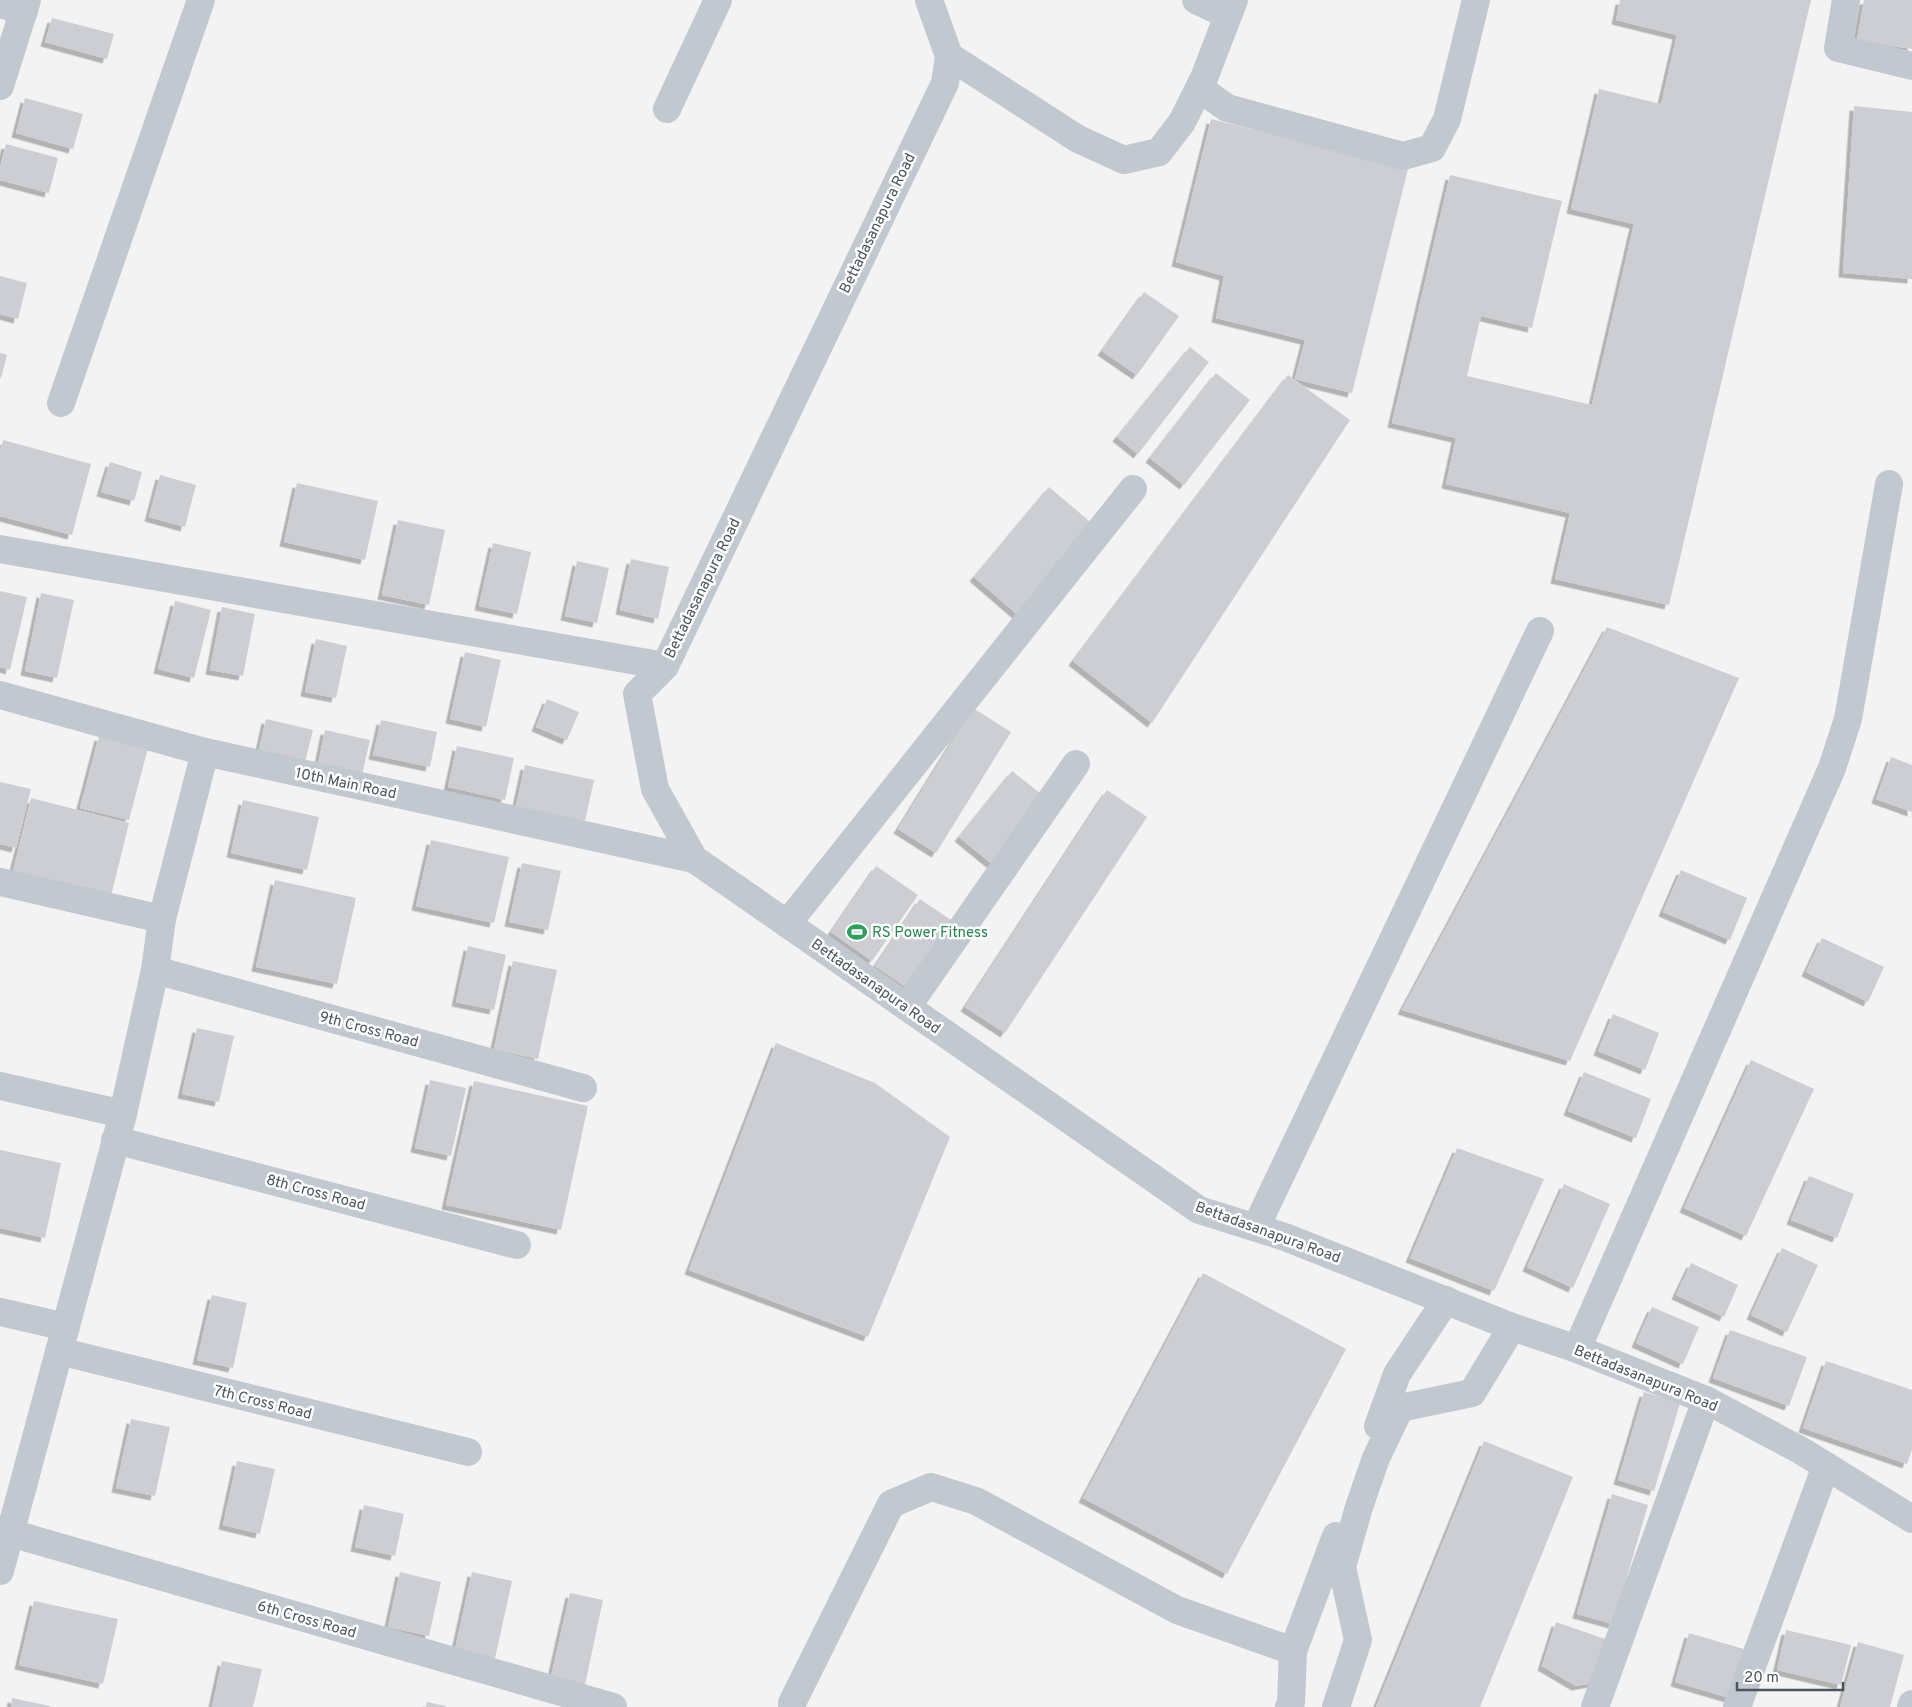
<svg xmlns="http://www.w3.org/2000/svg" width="1912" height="1707" font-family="Overpass,sans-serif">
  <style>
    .building { fill: #cdced4; filter: url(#shadow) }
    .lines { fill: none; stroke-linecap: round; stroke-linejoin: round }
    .minor { stroke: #c1c8d0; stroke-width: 28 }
    .labels { text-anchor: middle; stroke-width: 5; stroke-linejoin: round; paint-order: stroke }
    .street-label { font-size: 15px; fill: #4b545f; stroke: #fff }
    .leisure-label { font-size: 15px; fill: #27864d; stroke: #fff; text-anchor: start }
  </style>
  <defs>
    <filter id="shadow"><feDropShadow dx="-4.5" dy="4.5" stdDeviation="0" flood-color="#0004"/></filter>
  </defs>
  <rect width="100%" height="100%" fill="#f4f3f3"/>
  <!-- building -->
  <g class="building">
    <polygon points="1620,0 1811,0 1669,605 1555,579 1570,513 1446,484 1456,438 1392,423 1450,175 1562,201 1532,328 1481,316 1467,376 1592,405 1634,224 1571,209 1599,89 1661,104 1677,35 1616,20"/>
    <polygon points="1864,0 1912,0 1912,49 1857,40"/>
    <polygon points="52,18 114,34 107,59 45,42"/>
    <polygon points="25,98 83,114 73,149 16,133"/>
    <polygon points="1854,106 1912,112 1912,279 1843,273"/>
    <polygon points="1211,119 1408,169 1352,393 1295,379 1305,340 1216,318 1224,276 1176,262"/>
    <polygon points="6,144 58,158 49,193 0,180 0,168"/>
    <polygon points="0,276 27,283 18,319 0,314"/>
    <polygon points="1144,292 1179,316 1137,375 1102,351"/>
    <polygon points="1190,347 1209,362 1138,454 1117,437"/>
    <polygon points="0,353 7,355 1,378 0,378"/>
    <polygon points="1216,373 1250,400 1184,485 1150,458"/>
    <polygon points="1288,375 1350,420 1152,723 1073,661"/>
    <polygon points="3,440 91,464 72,535 0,516 0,451"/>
    <polygon points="110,462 142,472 134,501 101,492"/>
    <polygon points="160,475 196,485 185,527 149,517"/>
    <polygon points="297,483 378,501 365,560 284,542"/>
    <polygon points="1049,487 1094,525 1018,615 974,577"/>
    <polygon points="398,520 445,530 429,605 382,595"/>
    <polygon points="493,543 531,552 517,614 479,606"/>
    <polygon points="631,559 669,567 658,619 620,610"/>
    <polygon points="577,561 609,568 597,623 565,616"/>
    <polygon points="0,591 27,597 10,670 0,667"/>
    <polygon points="41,593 74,600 57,678 25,671"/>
    <polygon points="175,601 211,610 194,678 158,669"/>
    <polygon points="222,607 255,614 243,676 210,670"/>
    <polygon points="1607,627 1739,678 1570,1061 1402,1010"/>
    <polygon points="316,639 347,646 336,698 305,692"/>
    <polygon points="465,652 501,660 486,727 450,719"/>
    <polygon points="547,699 579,712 567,740 536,727"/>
    <polygon points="973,708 1011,732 936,853 898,829"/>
    <polygon points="266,719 313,730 304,766 258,755"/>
    <polygon points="381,720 437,732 430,767 373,755"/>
    <polygon points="325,730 370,740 362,775 318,765"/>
    <polygon points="99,736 148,748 129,820 80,808"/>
    <polygon points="457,746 514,758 505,800 448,787"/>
    <polygon points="1891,757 1912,765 1912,812 1876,799"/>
    <polygon points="525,765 594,780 585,821 516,806"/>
    <polygon points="1012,771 1045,797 992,864 959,837"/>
    <polygon points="0,782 31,789 16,848 0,844"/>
    <polygon points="1107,790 1147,817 1005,1033 965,1007"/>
    <polygon points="31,798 129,823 111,896 13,871"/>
    <polygon points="243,800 319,817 307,870 231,853"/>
    <polygon points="431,840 509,857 494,923 416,906"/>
    <polygon points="522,863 561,871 548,930 509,922"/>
    <polygon points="876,866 918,895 872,961 831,932"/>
    <polygon points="1681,870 1747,898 1730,940 1663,912"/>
    <polygon points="275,880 356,898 337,984 256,967"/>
    <polygon points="920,899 957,924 912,991 875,966"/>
    <polygon points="1822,938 1884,967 1868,1002 1806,972"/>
    <polygon points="468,946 506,955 494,1010 456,1002"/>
    <polygon points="513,961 557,970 538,1059 494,1049"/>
    <polygon points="1613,1014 1659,1033 1645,1070 1598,1051"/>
    <polygon points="197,1028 234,1036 219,1102 182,1094"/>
    <polygon points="776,1043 875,1083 950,1137 868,1337 689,1270"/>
    <polygon points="1751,1060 1814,1089 1746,1236 1684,1208"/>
    <polygon points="1584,1072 1651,1099 1636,1138 1568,1111"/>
    <polygon points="430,1080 466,1088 451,1156 415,1148"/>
    <polygon points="474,1081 588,1106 561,1230 446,1205"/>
    <polygon points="1457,1148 1544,1179 1494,1291 1410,1258"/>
    <polygon points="0,1150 61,1163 45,1238 0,1228"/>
    <polygon points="1809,1176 1854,1194 1837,1238 1791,1220"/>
    <polygon points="1564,1184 1610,1204 1573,1288 1527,1267"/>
    <polygon points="1782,1248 1818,1265 1787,1332 1751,1315"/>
    <polygon points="1691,1263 1738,1285 1724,1317 1676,1295"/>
    <polygon points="1203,1273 1346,1349 1227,1574 1083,1498"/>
    <polygon points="212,1295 247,1303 233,1368 197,1360"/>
    <polygon points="1652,1307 1699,1327 1683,1364 1636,1343"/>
    <polygon points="1730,1330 1807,1357 1789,1406 1713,1378"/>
    <polygon points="1826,1361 1912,1390 1912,1450 1907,1464 1803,1428"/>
    <polygon points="1644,1392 1680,1403 1654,1491 1618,1480"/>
    <polygon points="131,1419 170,1427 155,1496 116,1488"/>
    <polygon points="1484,1441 1573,1477 1480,1707 1376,1707"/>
    <polygon points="237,1461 275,1469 260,1534 223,1525"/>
    <polygon points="1612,1494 1648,1505 1613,1624 1577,1614"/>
    <polygon points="364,1505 404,1514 395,1556 355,1547"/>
    <polygon points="400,1572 441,1582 429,1636 388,1627"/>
    <polygon points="472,1572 512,1581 494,1663 454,1654"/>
    <polygon points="570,1593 603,1600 585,1685 551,1677"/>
    <polygon points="34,1601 118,1619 103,1684 19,1665"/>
    <polygon points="1556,1622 1608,1640 1593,1683 1576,1686 1542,1666"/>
    <polygon points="1786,1630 1851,1645 1841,1685 1777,1670"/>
    <polygon points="1689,1633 1747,1650 1733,1699 1675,1682"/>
    <polygon points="1858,1642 1904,1655 1890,1707 1840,1707"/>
    <polygon points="222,1661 262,1669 253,1707 212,1707"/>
    <polygon points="12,1698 50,1706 50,1707 11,1707"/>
    <polygon points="427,1702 446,1706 446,1707 426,1707"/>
  </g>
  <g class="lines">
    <!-- minor -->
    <g class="minor">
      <polyline points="929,0 949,56 945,83 665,666 637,694 655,789 694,859 1199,1210 1285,1237 1512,1327 1577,1349 1706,1400 1800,1450 1912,1519"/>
      <polyline points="1196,0 1228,15"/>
      <polyline points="1846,0 1838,48 1912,66"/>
      <polyline points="0,4 24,11"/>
      <polyline points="949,56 1078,139 1124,160 1159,152 1182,122 1204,78 1234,0"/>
      <polyline points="0,86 27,0"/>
      <polyline points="1199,88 1227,108 1403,156 1432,148 1447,119 1476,0"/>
      <polyline points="667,109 718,0"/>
      <polyline points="61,403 201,0"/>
      <polyline points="0,549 665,666"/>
      <polyline points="0,695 205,752 694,859"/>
      <polyline points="0,882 162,919"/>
      <polyline points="787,924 1133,489"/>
      <polyline points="155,970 583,1088"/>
      <polyline points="907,1007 1076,764"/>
      <polyline points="0,1086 123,1114"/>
      <polyline points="115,1140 517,1245"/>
      <polyline points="1256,1227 1540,631"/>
      <polyline points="0,1312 66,1327"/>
      <polyline points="1577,1349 1832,768 1848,719 1889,484"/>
      <polyline points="59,1351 468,1452"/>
      <polyline points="1378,1426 1397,1374 1446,1300"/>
      <polyline points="0,1530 613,1707"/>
      <polyline points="0,1571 123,1114 155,970 162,919 205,752"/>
      <polyline points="792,1707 792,1703 891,1504 931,1487 976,1501 1177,1610 1293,1651"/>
      <polyline points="1289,1707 1291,1703 1293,1651 1336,1536"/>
      <polyline points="1336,1707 1358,1640 1342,1567 1359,1507 1376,1458 1400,1408 1472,1393 1512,1327"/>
      <polyline points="1595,1707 1706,1400"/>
      <polyline points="1737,1707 1826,1466"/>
      <polyline points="1911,1707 1912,1704"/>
    </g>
  </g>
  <!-- icons -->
  <defs>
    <symbol id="stadium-bare" viewBox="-9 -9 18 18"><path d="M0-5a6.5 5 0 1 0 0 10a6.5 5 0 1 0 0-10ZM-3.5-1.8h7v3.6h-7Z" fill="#2e9e5b" stroke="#fff" stroke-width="2.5" paint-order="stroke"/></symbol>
  </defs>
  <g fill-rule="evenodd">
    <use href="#stadium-bare" x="843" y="918" width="28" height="28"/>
  </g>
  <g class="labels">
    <!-- street labels -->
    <g class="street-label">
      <text transform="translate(877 223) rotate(-64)" y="5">Bettadasanapura Road</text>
      <text transform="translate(702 588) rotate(-64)" y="5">Bettadasanapura Road</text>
      <text transform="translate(346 783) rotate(12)" y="5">10th Main Road</text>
      <text transform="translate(876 986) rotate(35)" y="5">Bettadasanapura Road</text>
      <text transform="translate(369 1029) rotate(15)" y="5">9th Cross Road</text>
      <text transform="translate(316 1192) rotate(15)" y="5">8th Cross Road</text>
      <text transform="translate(1268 1232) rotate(20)" y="5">Bettadasanapura Road</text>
      <text transform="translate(1646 1378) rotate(22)" y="5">Bettadasanapura Road</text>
      <text transform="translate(263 1402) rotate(14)" y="5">7th Cross Road</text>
      <text transform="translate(307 1619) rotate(16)" y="5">6th Cross Road</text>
    </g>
    <!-- leisure labels -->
    <g class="leisure-label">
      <text x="872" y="937">RS Power Fitness</text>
    </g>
  </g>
  <!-- scale -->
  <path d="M1737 1682v8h106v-8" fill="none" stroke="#4b545f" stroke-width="2.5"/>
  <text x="1744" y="1682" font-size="15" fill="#4b545f" stroke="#ffffff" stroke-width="4" paint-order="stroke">20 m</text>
</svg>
